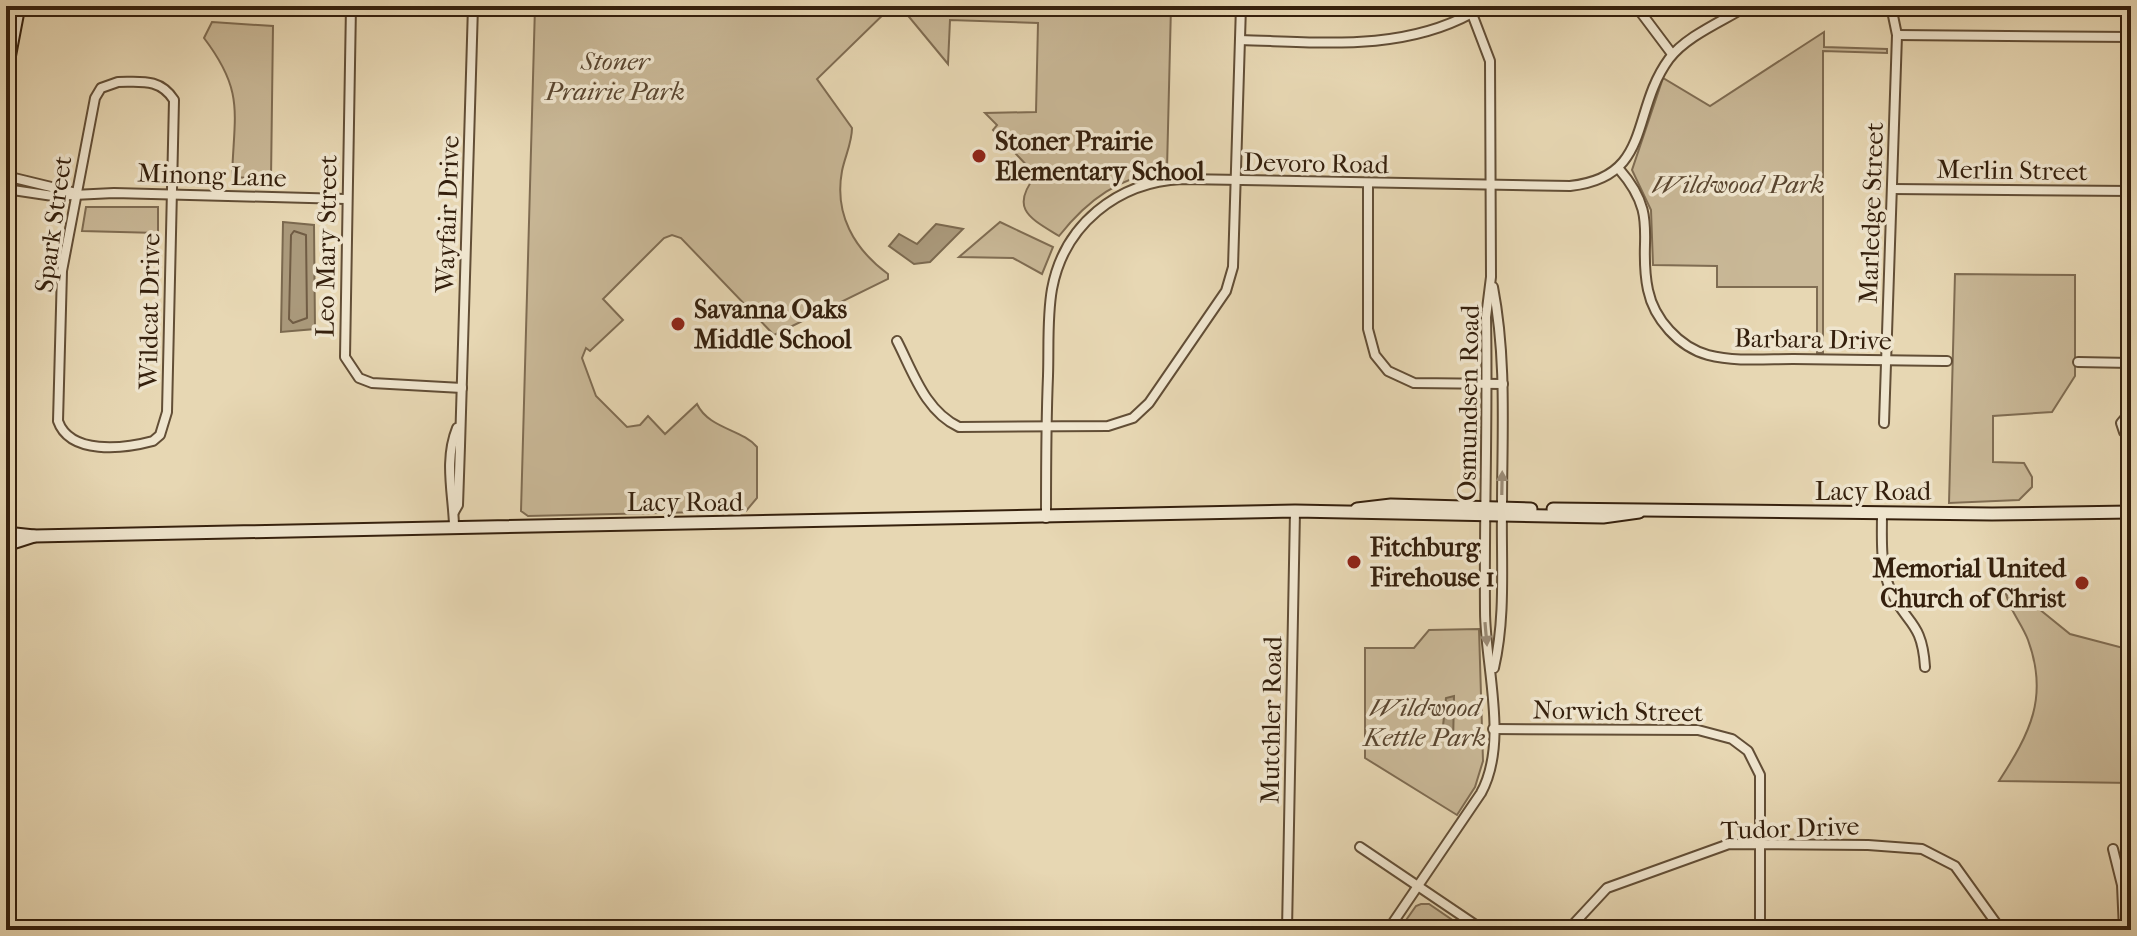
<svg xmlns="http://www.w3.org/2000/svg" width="2137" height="936" font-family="'IM FELL French Canon',serif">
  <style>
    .green { fill: #c9b897; stroke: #7f6c52; stroke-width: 2 }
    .water { fill: #aa997b; stroke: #7b694f; stroke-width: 2 }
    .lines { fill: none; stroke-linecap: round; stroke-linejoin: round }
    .shore { stroke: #705c44; stroke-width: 2 }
    .street-casing { stroke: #624e36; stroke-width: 12 }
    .secondary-casing { stroke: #35200d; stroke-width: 15 }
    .street { stroke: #efe5ce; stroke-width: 8 }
    .secondary { stroke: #efe5ce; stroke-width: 11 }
    .oneway { fill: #9b8c77 }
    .poi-dot { fill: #8f2418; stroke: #efe5ce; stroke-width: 3 }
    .labels { text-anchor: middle; stroke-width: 7; stroke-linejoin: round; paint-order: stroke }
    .park-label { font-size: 26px; font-style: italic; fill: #5a4630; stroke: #efe5ce }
    .poi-label { font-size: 26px; font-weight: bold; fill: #35200d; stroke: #efe5ce; text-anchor: start }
    .street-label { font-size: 26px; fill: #35200d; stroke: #efe5ce }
  </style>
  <rect width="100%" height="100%" fill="#e7d7b3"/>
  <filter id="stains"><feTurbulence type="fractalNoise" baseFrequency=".0025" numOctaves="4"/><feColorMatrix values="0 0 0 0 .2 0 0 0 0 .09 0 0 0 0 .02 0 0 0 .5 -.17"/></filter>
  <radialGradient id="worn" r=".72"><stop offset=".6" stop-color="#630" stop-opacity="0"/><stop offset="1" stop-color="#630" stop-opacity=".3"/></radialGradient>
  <!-- green -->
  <g class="green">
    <path d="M535,6h357l-75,73 35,49c0,15 -7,28 -10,43 -8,43 12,78 46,103v5l-114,56 -93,-97 -9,-3 -8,3 -61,61 20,21 -33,31 -4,-3 -4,10 14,38 31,31 13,-2 8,-9 17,18 32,-30c12,25 45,25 60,43v51l-11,13 -218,5 -7,-5z"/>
    <path d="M900,6h271l-4,163c-48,9 -78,29 -108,67 -29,-18 -50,-27 -23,-61l-43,-45 4,-5 -12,-12 51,-1 2,-89 -88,-3 -2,44z"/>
    <path d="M212,22l61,4 -2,153 -39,-2c2,-64 13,-85 -28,-139z"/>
    <polygon points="1824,32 1824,47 1887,49 1887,53 1823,51 1823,353 1817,353 1817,287 1717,287 1717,266 1653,265 1651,210 1632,170 1663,78 1710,106"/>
    <polygon points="86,207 158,207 158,233 82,231"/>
    <polygon points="1000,222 1053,247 1042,274 1013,258 959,257"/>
    <polygon points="1955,274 2075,275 2075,376 2052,412 1993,416 1993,462 2024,463 2032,477 2032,487 2019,500 1949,503"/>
    <path d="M2006,594l22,6 42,34 61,16v133l-132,-2c31,-48 50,-84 29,-141 -6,-16 -18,-29 -22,-46z"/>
    <polygon points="1479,629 1483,761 1475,787 1457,815 1365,758 1365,648 1414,648 1429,630"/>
    <polygon points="1421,904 1429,904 1467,930 1399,930 1416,906"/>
  </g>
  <!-- water -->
  <g class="water">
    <polygon points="283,222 314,225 315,329 281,332"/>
    <polygon points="936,224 963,229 930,262 914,264 889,246 899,234 917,244"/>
    <polygon points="1454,696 1453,746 1448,748 1443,726 1446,698"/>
  </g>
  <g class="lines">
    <!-- shore -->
    <polygon class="shore" points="294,231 306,235 307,318 293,323 289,319 291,235"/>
    <defs>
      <g id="street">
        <polyline points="351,6 345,357 359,378 372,383 462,388"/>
        <polyline points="1636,6 1672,54"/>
        <polyline points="1897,35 2131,37"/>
        <path d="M1240,40c79,2 161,12 232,-27"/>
        <path d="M118,82c23,0 42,-4 56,18l-7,312 -7,23 -7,6c-30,8 -83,14 -95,-20l4,-150 33,-173 6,-10z"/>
        <path d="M1619,169c42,48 18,70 29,121 6,29 31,57 60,65 27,7 58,4 85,4 52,1 103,1 154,2"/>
        <polyline points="6,176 76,193"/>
        <polyline points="1368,184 1368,329 1375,355 1388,371 1414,383 1503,384"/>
        <polyline points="6,189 53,196 114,193 346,199"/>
        <polyline points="1892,189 2131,191"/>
        <path d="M1493,287c14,73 9,147 9,221 -1,53 4,108 -8,160"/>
        <path d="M897,341c16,31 28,70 62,86l149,-1 25,-8 16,-15 77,-112 7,-24 8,-261"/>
        <polyline points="2078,362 2131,363"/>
        <polyline points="2131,411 2121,423 2124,432 2131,438"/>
        <polyline points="1884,423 1897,35 1891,6"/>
        <polyline points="454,512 458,505 460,446 473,6"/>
        <path d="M1882,513c0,25 -2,52 8,76 16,36 32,31 35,78"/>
        <path d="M1046,518c0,-48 0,-95 2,-142 1,-29 -1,-59 4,-87 12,-64 65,-107 130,-110l388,7c83,-9 60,-74 99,-127 17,-23 54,-38 78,-53"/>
        <path d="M454,525c-1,-32 -10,-65 3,-97"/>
        <polyline points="1493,729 1698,730 1732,739 1748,751 1760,775 1760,930"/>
        <polyline points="1360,847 1483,930"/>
        <polyline points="2113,849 2122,885 2124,930"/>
        <polyline points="1287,930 1295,511"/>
        <path d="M1388,930l93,-137c28,-51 4,-127 4,-182 -1,-98 3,-196 1,-294l5,-40 -1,-216 -21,-55"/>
        <polyline points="1568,930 1607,888 1729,844 1868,845 1922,849 1955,866 2001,930"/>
      </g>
      <g id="secondary">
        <polyline points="6,74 19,6"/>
        <polyline points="1357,509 1391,505 1531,509"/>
        <polyline points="1553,509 1992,514 2131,512"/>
        <polyline points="6,533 34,536 1295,511 1603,517 1639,512"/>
        <polyline points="6,545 34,536"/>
      </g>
    </defs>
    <!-- street casing -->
    <use href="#street" class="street-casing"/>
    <!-- secondary casing -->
    <use href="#secondary" class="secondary-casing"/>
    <!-- street -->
    <use href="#street" class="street"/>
    <!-- secondary -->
    <use href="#secondary" class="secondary"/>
  </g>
  <!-- one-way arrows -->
  <defs><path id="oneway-solid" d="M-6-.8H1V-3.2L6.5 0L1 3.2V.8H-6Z" transform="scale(2)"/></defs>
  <g class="oneway">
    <use href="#oneway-solid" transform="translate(1502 483) rotate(-89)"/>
    <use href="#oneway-solid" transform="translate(1486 634) rotate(85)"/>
  </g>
  <!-- markers -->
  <g class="poi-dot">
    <circle cx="979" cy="156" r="8"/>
    <circle cx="678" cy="324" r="8"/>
    <circle cx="1354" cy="562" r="8"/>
    <circle cx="2082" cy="583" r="8"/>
  </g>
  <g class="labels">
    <!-- park labels -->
    <g class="park-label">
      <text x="615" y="70">Stoner<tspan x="615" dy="30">Prairie Park</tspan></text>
      <text x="1738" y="193">Wildwood Park</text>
      <text x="1425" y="716">Wildwood<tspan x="1425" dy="30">Kettle Park</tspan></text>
    </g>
    <!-- poi labels -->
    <g class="poi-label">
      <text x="995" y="150">Stoner Prairie<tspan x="995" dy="30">Elementary School</tspan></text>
      <text x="694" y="318">Savanna Oaks<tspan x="694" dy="30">Middle School</tspan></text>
      <text x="1370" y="556">Fitchburg<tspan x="1370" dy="30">Firehouse 1</tspan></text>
      <text x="2066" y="577" text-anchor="end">Memorial United<tspan x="2066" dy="30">Church of Christ</tspan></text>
    </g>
    <!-- street labels -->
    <g class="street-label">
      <text transform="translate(1316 163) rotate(1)" y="9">Devoro Road</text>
      <text transform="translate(2012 170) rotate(1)" y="9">Merlin Street</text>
      <text transform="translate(212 175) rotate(2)" y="9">Minong Lane</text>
      <text transform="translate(1871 213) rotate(-88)" y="9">Marledge Street</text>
      <text transform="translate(447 214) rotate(-88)" y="9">Wayfair Drive</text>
      <text transform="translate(53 224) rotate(-82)" y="9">Spark Street</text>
      <text transform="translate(326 246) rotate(-89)" y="9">Leo Mary Street</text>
      <text transform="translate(149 311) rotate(-89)" y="9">Wildcat Drive</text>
      <text transform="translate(1813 339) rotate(1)" y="9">Barbara Drive</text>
      <text transform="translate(1468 403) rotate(-89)" y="9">Osmundsen Road</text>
      <text x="1873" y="500">Lacy Road</text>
      <text x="685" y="511">Lacy Road</text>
      <text transform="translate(1618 711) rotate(1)" y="9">Norwich Street</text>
      <text transform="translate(1271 720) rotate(-89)" y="9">Mutchler Road</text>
      <text transform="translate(1790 828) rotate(-2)" y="9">Tudor Drive</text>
    </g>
  </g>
  <!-- margin -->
  <rect width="2137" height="936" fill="none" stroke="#e7d7b3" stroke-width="32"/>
  <rect x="8" y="8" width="2121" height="920" fill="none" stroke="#35200d" stroke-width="4"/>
  <rect x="16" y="16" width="2105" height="904" fill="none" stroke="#35200d" stroke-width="2"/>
  <rect width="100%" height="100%" filter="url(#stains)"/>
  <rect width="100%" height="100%" fill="url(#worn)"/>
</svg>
